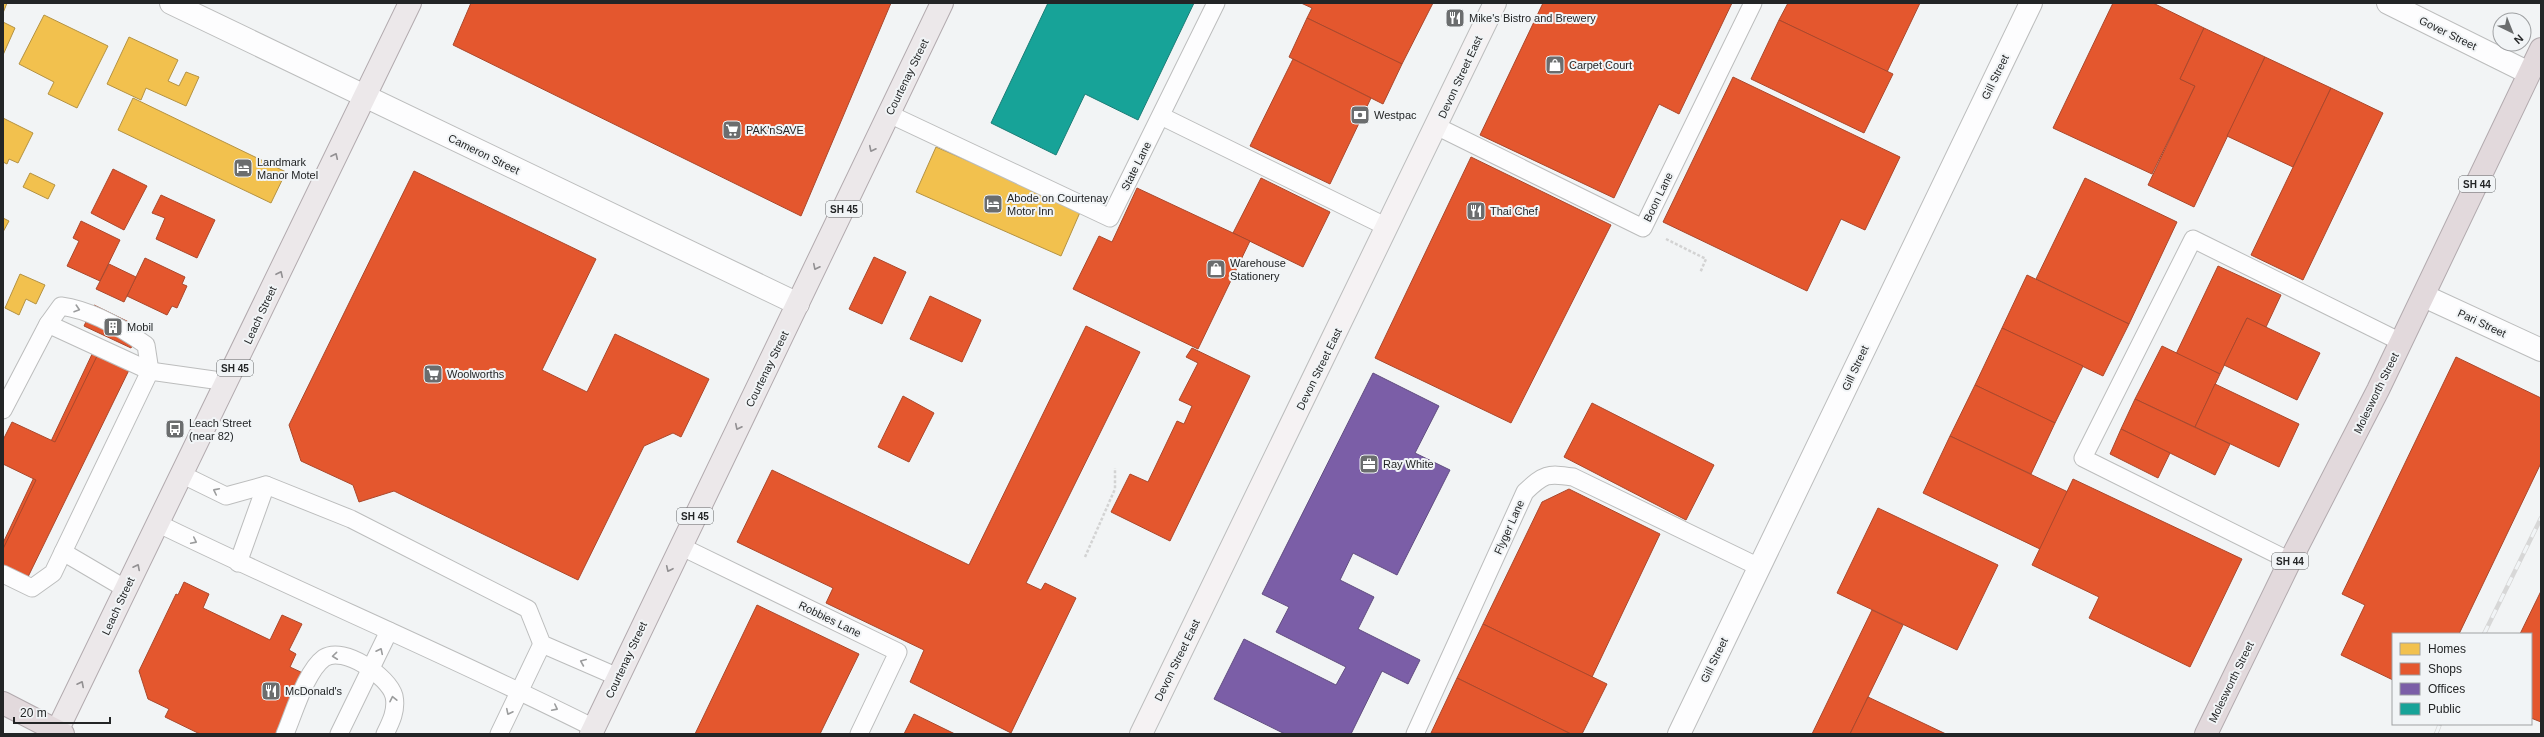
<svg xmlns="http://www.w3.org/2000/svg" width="2544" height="737" font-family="Arial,sans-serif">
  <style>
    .homes { fill: #f2c14e; stroke: #b49242 }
    .shops { fill: #e4572e; stroke: #aa482c }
    .offices { fill: #7b5ea7; stroke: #614d80 }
    .public { fill: #17a398; stroke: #1b7d76 }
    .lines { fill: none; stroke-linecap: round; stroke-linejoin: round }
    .lane-casing { stroke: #bcbdbd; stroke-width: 19 }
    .street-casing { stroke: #bcbdbd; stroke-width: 24 }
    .secondary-casing { stroke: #bcbdbd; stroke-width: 24 }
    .primary-casing { stroke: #b2aaae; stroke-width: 24 }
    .highway-casing { stroke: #b2aaae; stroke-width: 24 }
    .path { stroke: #d3d3d3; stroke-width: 2.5; stroke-dasharray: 3 2; stroke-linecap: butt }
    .lane { stroke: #fdfdfe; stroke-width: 17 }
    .street { stroke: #fdfdfe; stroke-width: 22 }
    .secondary { stroke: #f5f2f3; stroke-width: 22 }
    .primary { stroke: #ece8ea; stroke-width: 22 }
    .highway { stroke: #e2d9dc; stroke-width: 22 }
    .rail-casing { stroke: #d7d7d7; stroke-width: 4.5 }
    .rail { stroke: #f1f4f6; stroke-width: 3; stroke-dasharray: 9; stroke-linecap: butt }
    .oneway { stroke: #929092 }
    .oneway2 { stroke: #9b9c9d }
    .labels { text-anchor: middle; stroke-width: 4; stroke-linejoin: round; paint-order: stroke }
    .shield { fill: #f1f4f6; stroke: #616364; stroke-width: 1 }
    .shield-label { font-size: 10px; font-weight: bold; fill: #232526 }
    .poi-label { font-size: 11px; fill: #232526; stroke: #f1f4f6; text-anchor: start }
    .street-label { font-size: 11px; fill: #232526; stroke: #f1f4f6 }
  </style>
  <rect width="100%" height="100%" fill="#f2f4f5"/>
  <!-- homes -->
  <g class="homes">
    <polygon points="3,3 7,3 3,13"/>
    <polygon points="44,15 108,46 77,108 48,94 54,82 19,64"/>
    <polygon points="3,22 15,28 3,55"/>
    <polygon points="129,37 178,60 168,81 179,86 186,72 199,77 186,106 146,88 141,100 107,84"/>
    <polygon points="133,98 286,172 271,203 118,130"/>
    <polygon points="3,118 33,133 18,163 9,159 7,164 3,162"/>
    <polygon points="936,147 1081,210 1061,256 916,192"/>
    <polygon points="30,173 55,185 48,199 23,187"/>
    <polygon points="3,218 9,221 3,232"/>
    <polygon points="20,274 45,285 36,304 26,299 19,315 5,308"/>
  </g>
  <!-- shops -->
  <g class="shops">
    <polygon points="471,3 891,3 801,216 453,45"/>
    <polygon points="1301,3 1433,3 1402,64 1307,18 1312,8"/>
    <polygon points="1543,3 1732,3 1679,114 1659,104 1614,198 1480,135"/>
    <polygon points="1788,3 1920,3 1887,72 1779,20"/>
    <polygon points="2113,3 2153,3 2204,28 2180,79 2195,86 2152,174 2053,128"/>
    <polygon points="1307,18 1402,64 1383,104 1289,57"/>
    <polygon points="1779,20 1893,74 1864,133 1751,79"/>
    <polygon points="2204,28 2265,57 2194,207 2148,185 2195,86 2180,79"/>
    <polygon points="2265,57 2331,88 2293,167 2227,136"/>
    <polygon points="1293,59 1371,98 1330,184 1250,146"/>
    <polygon points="1733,77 1900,157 1865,230 1841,219 1807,291 1663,222"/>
    <polygon points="2331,88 2383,113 2303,280 2251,255"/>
    <polygon points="1471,157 1611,225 1511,423 1375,358"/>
    <polygon points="113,169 147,186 124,230 91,213"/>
    <polygon points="414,171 596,259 542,370 587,392 615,334 709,379 681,437 673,433 644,446 578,580 394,491 359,502 353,485 301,461 289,425"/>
    <polygon points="1261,178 1330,212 1303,267 1233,233"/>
    <polygon points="2085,178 2177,222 2129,324 2036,279"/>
    <polygon points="1137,188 1250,241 1198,349 1073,289 1099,236 1112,242"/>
    <polygon points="161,195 215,220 197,258 156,239 165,218 152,213"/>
    <polygon points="81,221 120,240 100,281 67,266 79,241 73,238"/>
    <polygon points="874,257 906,272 882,324 849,309"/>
    <polygon points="145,258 185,277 182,284 187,286 177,308 172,306 167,315 127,296"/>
    <polygon points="109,264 136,277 124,302 96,289"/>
    <polygon points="2218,266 2281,295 2266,327 2247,318 2220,374 2176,354"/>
    <polygon points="2027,275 2129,324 2103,376 2002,328"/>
    <polygon points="930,296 981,320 962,362 910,339"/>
    <polygon points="94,305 141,328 131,348 84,326"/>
    <polygon points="2247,318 2320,353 2297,400 2224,365"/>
    <polygon points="1086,326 1140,352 1026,583 1041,590 1045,583 1076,598 1011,733 910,682 924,650 826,603 833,588 737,542 772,470 969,565"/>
    <polygon points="2002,328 2083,366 2055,423 1975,385"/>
    <polygon points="2162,346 2220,374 2195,427 2135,399"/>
    <polygon points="1192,348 1250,376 1170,541 1111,512 1130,474 1148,482 1177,421 1184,424 1192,406 1179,400 1198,363 1186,357"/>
    <polygon points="94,350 127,367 23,578 3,568 3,543"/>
    <polygon points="99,352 130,368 26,581 3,570 3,549 36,480 3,464 3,440 12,422 55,442"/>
    <polygon points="2456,357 2541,398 2541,463 2459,634 2393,634 2393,680 2341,655 2365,605 2342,594"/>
    <polygon points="2215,384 2299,424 2279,467 2195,427"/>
    <polygon points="1975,385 2055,423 2031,474 1950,436"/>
    <polygon points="903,396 934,413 909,462 878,447"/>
    <polygon points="2135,399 2230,444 2215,475 2121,429"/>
    <polygon points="1592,403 1714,465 1686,520 1564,457"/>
    <polygon points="2121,429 2170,453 2158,478 2110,454"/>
    <polygon points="1950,436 2068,492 2040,549 1923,493"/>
    <polygon points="2073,479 2242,559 2190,667 2089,618 2099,597 2032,565"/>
    <polygon points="1569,489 1660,534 1592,677 1483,624 1542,502"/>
    <polygon points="1878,508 1998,565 1957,650 1837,593"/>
    <polygon points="184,582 209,594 203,608 270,640 282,615 302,624 289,650 296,654 290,667 305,674 276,734 200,734 165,717 169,709 148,699 139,671 176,594 178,595"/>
    <polygon points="2541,591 2541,722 2531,718 2531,634 2520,634"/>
    <polygon points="757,605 859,654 820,734 695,734"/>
    <polygon points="1872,610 1903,625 1850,734 1812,734"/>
    <polygon points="1483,624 1607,684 1582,734 1571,734 1457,678"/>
    <polygon points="1457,678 1571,734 1431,733"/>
    <polygon points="1868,697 1946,734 1850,734"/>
    <polygon points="914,714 955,734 904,734"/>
  </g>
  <!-- offices -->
  <polygon class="offices" points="1373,373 1439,406 1415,453 1450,470 1397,575 1353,553 1340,580 1374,597 1358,629 1420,660 1408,684 1382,671 1351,734 1285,734 1214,699 1244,639 1336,685 1346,667 1276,632 1289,607 1262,594"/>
  <!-- public -->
  <polygon class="public" points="1048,3 1194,3 1138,120 1085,94 1056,155 991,123"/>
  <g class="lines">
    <defs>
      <g id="lane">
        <polyline points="889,114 1110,218 1216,3"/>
        <polyline points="1161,116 1387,227"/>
        <polyline points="1436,126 1643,228 1753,3"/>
        <path d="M48,324l13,-18c29,4 61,22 85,39l4,26"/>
        <polyline points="3,410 48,324 150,371"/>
        <polyline points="181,474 226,496 266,485 351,519 528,609 542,644 618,677"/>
        <path d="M159,524c144,70 292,132 435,204"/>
        <polyline points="680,546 898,652 859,734"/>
        <polyline points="2290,561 2083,458 2193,239 2401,342"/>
        <polyline points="238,563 266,485"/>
        <polyline points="3,574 32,588 53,573 63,552"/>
        <polyline points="126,589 63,552 150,371 228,382"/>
        <path d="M285,734c9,-21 21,-63 39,-76 20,-13 65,19 70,38 3,14 -3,26 -9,38"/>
        <polyline points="339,734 389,631"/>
        <polyline points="499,734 542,644"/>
        <path d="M1415,734l110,-242c19,-18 22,-19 48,-15l186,90"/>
      </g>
      <g id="street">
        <polyline points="171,3 798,304"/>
        <polyline points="2388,3 2529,73"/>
        <polyline points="2424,296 2541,350"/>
        <polyline points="1679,734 2031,3"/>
      </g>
      <polyline id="secondary" points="1141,734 1495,3"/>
      <g id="primary">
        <polyline points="57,731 410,3"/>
        <polyline points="591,734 942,3"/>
      </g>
      <g id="highway">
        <polyline points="3,703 63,734"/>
        <polyline points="2206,734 2290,561 2378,390 2541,49"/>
      </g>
    </defs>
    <!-- lane casing -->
    <use href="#lane" class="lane-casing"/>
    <!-- street casing -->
    <use href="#street" class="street-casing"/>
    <!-- secondary casing -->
    <use href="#secondary" class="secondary-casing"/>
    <!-- primary casing -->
    <use href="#primary" class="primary-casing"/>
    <!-- highway casing -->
    <use href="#highway" class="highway-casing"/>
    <!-- path -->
    <g class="path">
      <polyline points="1666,239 1706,259 1700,273"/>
      <polyline points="1085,557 1115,489 1115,468"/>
    </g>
    <!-- lane -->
    <use href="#lane" class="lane"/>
    <!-- street -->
    <use href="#street" class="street"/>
    <!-- secondary -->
    <use href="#secondary" class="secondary"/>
    <!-- primary -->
    <use href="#primary" class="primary"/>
    <!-- highway -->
    <use href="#highway" class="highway"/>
    <defs>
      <g id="rail">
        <polyline points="2484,634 2541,518"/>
        <polyline points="2436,734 2440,724"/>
      </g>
    </defs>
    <!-- rail casing -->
    <use href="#rail" class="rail-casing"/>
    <!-- rail -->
    <use href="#rail" class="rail"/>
  </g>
  <!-- one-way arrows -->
  <defs><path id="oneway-chevron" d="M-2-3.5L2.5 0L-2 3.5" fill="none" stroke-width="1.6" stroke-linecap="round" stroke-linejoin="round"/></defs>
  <g class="oneway">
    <use href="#oneway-chevron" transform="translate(872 149) rotate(116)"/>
    <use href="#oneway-chevron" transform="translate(335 156) rotate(-65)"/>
    <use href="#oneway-chevron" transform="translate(816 267) rotate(116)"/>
    <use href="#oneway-chevron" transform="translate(280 274) rotate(-65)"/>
    <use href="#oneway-chevron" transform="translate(738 427) rotate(116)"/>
    <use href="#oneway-chevron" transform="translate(137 567) rotate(-63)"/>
    <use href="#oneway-chevron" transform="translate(669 569) rotate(115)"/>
    <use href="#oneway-chevron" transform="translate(81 684) rotate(-63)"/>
  </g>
  <g class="oneway2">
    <use href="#oneway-chevron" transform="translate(77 309) rotate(18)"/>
    <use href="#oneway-chevron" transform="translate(216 491) rotate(-154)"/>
    <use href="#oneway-chevron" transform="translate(194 541) rotate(26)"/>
    <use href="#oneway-chevron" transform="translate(380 651) rotate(-64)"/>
    <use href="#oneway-chevron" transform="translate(335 656) rotate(174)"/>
    <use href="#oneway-chevron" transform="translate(583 662) rotate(-157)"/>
    <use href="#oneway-chevron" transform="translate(393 699) rotate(-102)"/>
    <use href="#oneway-chevron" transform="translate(555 708) rotate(27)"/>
    <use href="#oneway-chevron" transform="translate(509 712) rotate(116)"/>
  </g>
  <!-- icons -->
  <defs>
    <symbol id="restaurant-square" viewBox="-11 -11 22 22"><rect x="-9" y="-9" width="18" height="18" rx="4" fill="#6b6d6e" stroke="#f1f4f6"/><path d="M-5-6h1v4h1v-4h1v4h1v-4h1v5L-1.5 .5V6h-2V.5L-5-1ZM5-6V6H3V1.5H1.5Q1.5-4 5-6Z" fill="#fff"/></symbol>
    <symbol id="shop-square" viewBox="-11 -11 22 22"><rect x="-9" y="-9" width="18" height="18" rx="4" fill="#6b6d6e" stroke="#f1f4f6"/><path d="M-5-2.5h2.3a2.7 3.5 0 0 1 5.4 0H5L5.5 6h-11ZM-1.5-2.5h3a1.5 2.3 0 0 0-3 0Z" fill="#fff"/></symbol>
    <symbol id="bank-square" viewBox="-11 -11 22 22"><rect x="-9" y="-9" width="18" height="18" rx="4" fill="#6b6d6e" stroke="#f1f4f6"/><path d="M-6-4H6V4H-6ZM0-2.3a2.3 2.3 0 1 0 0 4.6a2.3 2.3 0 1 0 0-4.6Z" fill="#fff"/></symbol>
    <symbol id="supermarket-square" viewBox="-11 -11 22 22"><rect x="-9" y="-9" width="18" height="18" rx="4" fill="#6b6d6e" stroke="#f1f4f6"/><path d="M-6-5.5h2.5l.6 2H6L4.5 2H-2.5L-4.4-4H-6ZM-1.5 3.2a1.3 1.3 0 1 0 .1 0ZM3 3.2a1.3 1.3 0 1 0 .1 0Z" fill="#fff"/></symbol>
    <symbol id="hotel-square" viewBox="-11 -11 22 22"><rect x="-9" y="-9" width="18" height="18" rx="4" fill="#6b6d6e" stroke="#f1f4f6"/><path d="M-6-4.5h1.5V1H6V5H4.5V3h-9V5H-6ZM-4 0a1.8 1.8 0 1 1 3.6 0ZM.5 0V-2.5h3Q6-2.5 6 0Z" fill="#fff"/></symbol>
    <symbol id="building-square" viewBox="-11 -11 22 22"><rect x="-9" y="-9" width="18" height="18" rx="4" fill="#6b6d6e" stroke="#f1f4f6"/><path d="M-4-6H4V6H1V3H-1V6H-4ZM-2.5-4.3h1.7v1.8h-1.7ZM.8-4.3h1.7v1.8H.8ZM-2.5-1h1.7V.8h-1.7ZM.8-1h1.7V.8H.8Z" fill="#fff"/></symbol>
    <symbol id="bus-square" viewBox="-11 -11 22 22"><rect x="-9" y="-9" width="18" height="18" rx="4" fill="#6b6d6e" stroke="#f1f4f6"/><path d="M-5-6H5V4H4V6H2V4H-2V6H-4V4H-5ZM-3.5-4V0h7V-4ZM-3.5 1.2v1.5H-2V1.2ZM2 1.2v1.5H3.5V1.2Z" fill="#fff"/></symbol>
    <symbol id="office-square" viewBox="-11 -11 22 22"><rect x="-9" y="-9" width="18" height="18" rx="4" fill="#6b6d6e" stroke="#f1f4f6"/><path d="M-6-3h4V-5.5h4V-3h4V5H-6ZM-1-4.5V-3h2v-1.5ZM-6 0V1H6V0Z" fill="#fff"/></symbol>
  </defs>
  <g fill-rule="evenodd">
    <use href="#restaurant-square" x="1444" y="7" width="22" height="22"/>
    <use href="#shop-square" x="1544" y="54" width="22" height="22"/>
    <use href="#bank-square" x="1349" y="104" width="22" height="22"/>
    <use href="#supermarket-square" x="721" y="119" width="22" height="22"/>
    <use href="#hotel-square" x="232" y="157" width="22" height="22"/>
    <use href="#hotel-square" x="982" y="193" width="22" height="22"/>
    <use href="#restaurant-square" x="1465" y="200" width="22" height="22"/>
    <use href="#shop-square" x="1205" y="258" width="22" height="22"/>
    <use href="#building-square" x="102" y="316" width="22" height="22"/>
    <use href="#supermarket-square" x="422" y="363" width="22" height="22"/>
    <use href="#bus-square" x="164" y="418" width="22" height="22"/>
    <use href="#office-square" x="1358" y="453" width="22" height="22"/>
    <use href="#restaurant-square" x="260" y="680" width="22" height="22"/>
  </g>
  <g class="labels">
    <!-- shield labels -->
    <g class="shield">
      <rect x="2459" y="176" width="36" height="16" rx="3"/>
      <rect x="826" y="201" width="36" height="16" rx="3"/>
      <rect x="217" y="360" width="36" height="16" rx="3"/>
      <rect x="677" y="508" width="36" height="16" rx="3"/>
      <rect x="2272" y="553" width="36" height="16" rx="3"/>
    </g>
    <g class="shield-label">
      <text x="2477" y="188">SH 44</text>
      <text x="844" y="213">SH 45</text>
      <text x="235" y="372">SH 45</text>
      <text x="695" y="520">SH 45</text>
      <text x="2290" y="565">SH 44</text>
    </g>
    <!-- poi labels -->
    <g class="poi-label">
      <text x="1469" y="22">Mike's Bistro and Brewery</text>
      <text x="1569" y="69">Carpet Court</text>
      <text x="1374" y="119">Westpac</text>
      <text x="746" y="134">PAK'nSAVE</text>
      <text x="257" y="166">Landmark<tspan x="257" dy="13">Manor Motel</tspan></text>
      <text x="1007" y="202">Abode on Courtenay<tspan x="1007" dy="13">Motor Inn</tspan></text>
      <text x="1490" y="215">Thai Chef</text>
      <text x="1230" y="267">Warehouse<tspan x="1230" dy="13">Stationery</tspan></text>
      <text x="127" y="331">Mobil</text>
      <text x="447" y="378">Woolworths</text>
      <text x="189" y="427">Leach Street<tspan x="189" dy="13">(near 82)</tspan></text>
      <text x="1383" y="468">Ray White</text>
      <text x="285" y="695">McDonald's</text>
    </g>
    <!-- street labels -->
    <g class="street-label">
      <text transform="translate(2448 33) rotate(26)" y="4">Gover Street</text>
      <text transform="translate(907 77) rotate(-64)" y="4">Courtenay Street</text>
      <text transform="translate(1460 77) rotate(-65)" y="4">Devon Street East</text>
      <text transform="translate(1995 77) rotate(-64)" y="4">Gill Street</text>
      <text transform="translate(484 154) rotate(26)" y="4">Cameron Street</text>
      <text transform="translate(1136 166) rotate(-63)" y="4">State Lane</text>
      <text transform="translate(1658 197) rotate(-64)" y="4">Boon Lane</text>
      <text transform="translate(260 315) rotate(-65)" y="4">Leach Street</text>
      <text transform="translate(2482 323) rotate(25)" y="4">Pari Street</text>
      <text transform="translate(1855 368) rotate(-65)" y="4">Gill Street</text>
      <text transform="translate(767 369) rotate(-64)" y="4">Courtenay Street</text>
      <text transform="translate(1319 369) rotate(-64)" y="4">Devon Street East</text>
      <text transform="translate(2376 393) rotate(-64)" y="4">Molesworth Street</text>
      <text transform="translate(1509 527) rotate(-66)" y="4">Flyger Lane</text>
      <text transform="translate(118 606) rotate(-65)" y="4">Leach Street</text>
      <text transform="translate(830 619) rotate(26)" y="4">Robbies Lane</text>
      <text transform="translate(626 660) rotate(-65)" y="4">Courtenay Street</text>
      <text transform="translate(1177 660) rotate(-64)" y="4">Devon Street East</text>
      <text transform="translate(1714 660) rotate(-64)" y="4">Gill Street</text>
      <text transform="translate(2231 682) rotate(-64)" y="4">Molesworth Street</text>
    </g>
  </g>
  <!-- border -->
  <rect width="2544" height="737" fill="none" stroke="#232526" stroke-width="8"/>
  <!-- legend -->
  <rect x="2392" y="633" width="140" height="92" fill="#f1f4f6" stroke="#9fa1a3"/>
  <rect x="2400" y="643" width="20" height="12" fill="#f2c14e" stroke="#9fa1a3"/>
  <text x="2428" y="653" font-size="12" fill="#232526">Homes</text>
  <rect x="2400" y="663" width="20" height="12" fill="#e4572e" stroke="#9fa1a3"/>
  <text x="2428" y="673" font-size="12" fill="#232526">Shops</text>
  <rect x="2400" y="683" width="20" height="12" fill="#7b5ea7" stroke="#9fa1a3"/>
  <text x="2428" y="693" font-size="12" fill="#232526">Offices</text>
  <rect x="2400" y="703" width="20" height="12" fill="#17a398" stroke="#9fa1a3"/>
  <text x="2428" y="713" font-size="12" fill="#232526">Public</text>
  <!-- north arrow -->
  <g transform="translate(2512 32) rotate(137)"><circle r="19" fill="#f1f4f6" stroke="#9fa1a3"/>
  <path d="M0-3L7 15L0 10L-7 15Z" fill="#6b6d6e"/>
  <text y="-6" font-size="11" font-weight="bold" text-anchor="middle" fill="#232526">N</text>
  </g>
  <!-- scale -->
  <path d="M14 717v6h96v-6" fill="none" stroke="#232526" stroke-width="2"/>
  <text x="20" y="717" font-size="12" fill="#232526" stroke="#f1f4f6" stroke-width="3" paint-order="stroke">20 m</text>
</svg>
